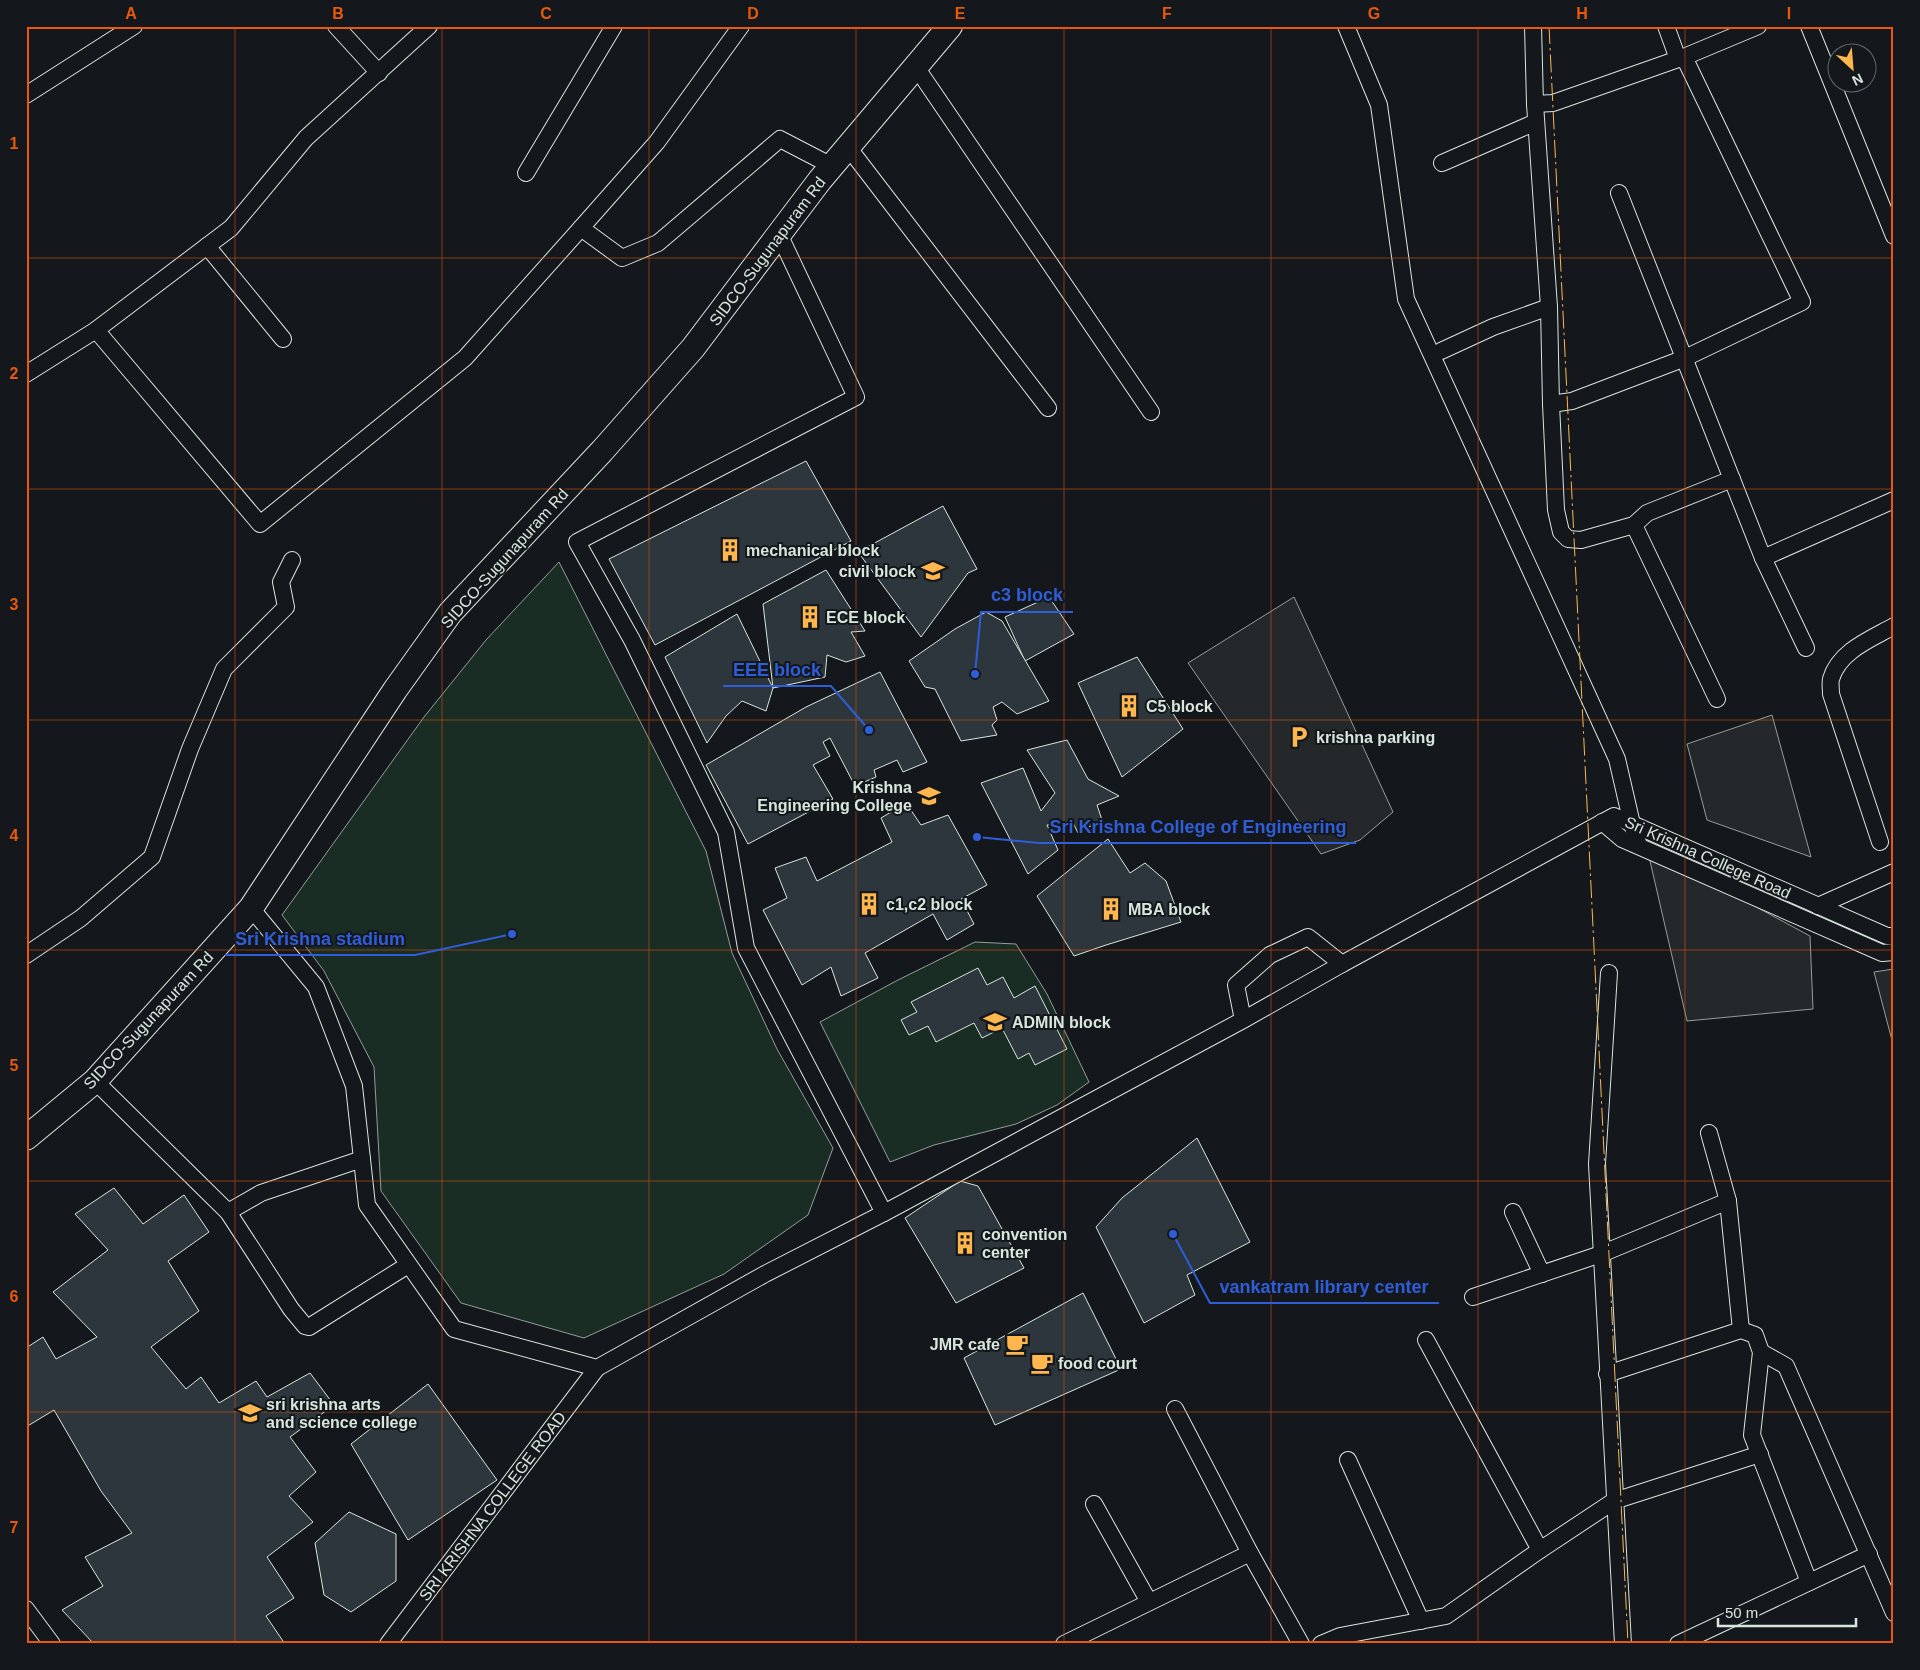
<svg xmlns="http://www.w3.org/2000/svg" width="1920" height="1670" font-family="Helvetica,sans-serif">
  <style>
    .green { fill: #1a2d24; stroke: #939e99 }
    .parking { fill: #24282b; stroke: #939e99 }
    .building { fill: #2c363c; stroke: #d8e6dc }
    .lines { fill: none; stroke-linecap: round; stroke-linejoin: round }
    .street-casing { stroke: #d8e6dc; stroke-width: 18 }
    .secondary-casing { stroke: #d8e6dc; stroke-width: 26 }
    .street { stroke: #14181c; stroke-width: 16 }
    .secondary { stroke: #14181c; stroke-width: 24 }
    .power { stroke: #ffb74d; stroke-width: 1; stroke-dasharray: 18 4 2.5 4; stroke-linecap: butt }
    .grid { fill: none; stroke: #e8590c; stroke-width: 1; stroke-opacity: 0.55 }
    .labels { text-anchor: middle; stroke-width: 4; stroke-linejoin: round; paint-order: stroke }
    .street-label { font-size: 16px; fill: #d8e6dc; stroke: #14181c }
    .poi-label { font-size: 16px; font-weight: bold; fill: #d8e6dc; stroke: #14181c; text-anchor: start }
    .leader { fill: none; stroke: #305dd8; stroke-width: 2 }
    .callout-dot { fill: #305dd8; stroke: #14181c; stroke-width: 2 }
    .callout-label { font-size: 18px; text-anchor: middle; font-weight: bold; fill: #305dd8; stroke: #14181c; stroke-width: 4; stroke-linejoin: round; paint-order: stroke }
    .neatline { fill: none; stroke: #e8590c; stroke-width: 2 }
    .grid-label { font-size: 16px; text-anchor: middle; font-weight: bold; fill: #e8590c }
  </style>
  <rect width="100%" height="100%" fill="#14181c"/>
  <!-- green -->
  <g class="green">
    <polygon points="559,562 706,851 732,953 777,1049 833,1148 808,1215 724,1274 584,1338 461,1303 381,1191 374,1067 324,971 282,915 424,717 486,640"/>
    <polygon points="975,942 1016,944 1047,994 1089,1082 1057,1105 1016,1124 934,1145 890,1162 820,1022 898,980"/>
  </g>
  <!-- parking -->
  <g class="parking">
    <polygon points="1294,597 1393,812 1360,840 1321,854 1188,663"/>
    <polygon points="1772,715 1811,857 1707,820 1687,744"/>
    <polygon points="1647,848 1810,936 1813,1009 1687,1021"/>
    <polygon points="1894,969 1894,1048 1874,972"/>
  </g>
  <!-- building -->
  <g class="building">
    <polygon points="806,461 851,541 655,645 609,559"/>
    <polygon points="943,506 977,569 968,573 921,637 858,552"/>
    <polygon points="826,570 865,631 851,632 865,656 846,662 827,655 825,677 773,688 763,604"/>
    <polygon points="1049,597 1074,634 1025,661 1005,617"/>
    <polygon points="986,612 1002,621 1049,701 1017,714 1002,702 993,707 997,720 992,725 997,735 961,741 935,689 925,687 909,661 955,629"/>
    <polygon points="737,614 773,688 766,711 742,701 726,716 707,743 665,657"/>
    <polygon points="1137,657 1183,729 1122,777 1078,683"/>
    <polygon points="880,672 927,762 903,772 897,760 874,770 876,777 855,786 830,738 823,742 830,756 813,765 833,799 748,844 706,765 806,707"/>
    <polygon points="1067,740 1088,779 1119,796 1097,805 1102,820 1078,833 1072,821 1047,825 1058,850 1028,874 981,783 1023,768 1041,811 1055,793 1027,750"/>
    <polygon points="906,803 921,825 948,815 987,885 961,899 974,924 947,940 933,914 865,953 878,978 841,996 831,967 802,985 763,910 787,898 775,868 806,857 817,881 892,842 881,818"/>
    <polygon points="1108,839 1130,873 1145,863 1166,881 1181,922 1106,945 1074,956 1037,896"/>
    <polygon points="978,968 987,985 1003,977 1014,998 1035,986 1067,1049 1035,1065 1029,1053 1018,1059 1002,1028 982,1038 974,1023 936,1042 928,1026 909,1035 901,1020 917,1012 911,1002"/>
    <polygon points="1197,1138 1250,1242 1187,1275 1195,1295 1144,1323 1096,1227 1122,1198"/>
    <polygon points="960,1181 978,1186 1024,1268 956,1303 905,1218"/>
    <polygon points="114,1188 143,1224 184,1195 209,1232 168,1261 199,1311 151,1347 186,1389 201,1377 219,1403 256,1381 267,1397 310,1373 334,1405 290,1437 316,1472 289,1496 313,1522 267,1557 294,1598 266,1616 285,1644 94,1644 62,1610 103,1586 85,1557 132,1533 101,1491 54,1410 26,1427 26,1348 43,1337 56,1359 97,1337 53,1292 108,1250 75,1214"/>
    <polygon points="1083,1293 1121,1369 995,1425 964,1358"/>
    <polygon points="428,1384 497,1480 408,1540 351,1444"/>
    <polygon points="349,1512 396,1534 396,1581 351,1612 324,1595 315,1543"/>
  </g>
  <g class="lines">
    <defs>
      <g id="street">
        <polyline points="336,26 379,73"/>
        <polyline points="429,26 306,138 231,228 96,330 260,524 465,358 581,228 622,258 658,243 780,139 832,166"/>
        <polyline points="1346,26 1379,105 1406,299 1617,759 1632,824 1639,846"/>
        <polyline points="1533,26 1535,104 1549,307 1551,404 1556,510 1561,532 1568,539 1581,540 1634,525 1647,513 1732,479"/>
        <polyline points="1666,26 1678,59"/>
        <polyline points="1809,26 1894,236"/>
        <polyline points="916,67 1151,412"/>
        <polyline points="26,95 134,26"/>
        <polyline points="1535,104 1553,103 1684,57 1758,26"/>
        <polyline points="848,147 1048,408"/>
        <polyline points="1442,163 1536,122"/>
        <polyline points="526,173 614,26"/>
        <polyline points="1619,193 1763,558 1894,500"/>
        <polyline points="581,228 657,142 741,26"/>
        <polyline points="207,246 283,339"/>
        <polyline points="1441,351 1493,327 1549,307"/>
        <polyline points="26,374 96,330"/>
        <polyline points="1551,404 1572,401 1685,358 1802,302 1684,57"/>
        <polyline points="1634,525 1717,699"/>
        <polyline points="1763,558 1806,648"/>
        <polyline points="1602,822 1622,839 1882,953 1894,952"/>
        <path d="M1880,842l-49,-148c0,-5 -1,-11 0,-15 8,-28 40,-40 63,-53"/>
        <polyline points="1818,906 1894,872"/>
        <polyline points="251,908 316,987 354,1086 367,1205 454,1329 597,1368 765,1274 884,1213 746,948 726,832 632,640 577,542 856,397 779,234"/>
        <polyline points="26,955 81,918 152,857 190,749 224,669 286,607 281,582 292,560"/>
        <polyline points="1342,964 1614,816 1887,936 1894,936"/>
        <polyline points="1609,973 1597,1164 1623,1644"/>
        <polyline points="95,1081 228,1212 291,1309 305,1326 309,1327 408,1265"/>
        <polyline points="1709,1133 1728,1201 1741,1330"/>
        <polyline points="228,1212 261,1193 362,1159"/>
        <polyline points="1513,1212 1542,1274"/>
        <polyline points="884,1213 1243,1020 1342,964 1308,937 1270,955 1236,985 1243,1020"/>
        <polyline points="1473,1297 1601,1254 1728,1201"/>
        <polyline points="1426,1340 1540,1550"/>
        <polyline points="1761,1352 1786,1366 1894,1613"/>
        <polyline points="1607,1374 1741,1330 1755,1335 1761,1352 1752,1435 1809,1582"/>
        <polyline points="1175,1409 1250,1553 1301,1644"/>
        <polyline points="1348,1460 1421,1621"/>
        <polyline points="1094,1504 1149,1602"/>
        <polyline points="26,1609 52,1644"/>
        <polyline points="388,1644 597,1368"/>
        <polyline points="1064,1644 1250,1553"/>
        <polyline points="1321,1644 1340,1636 1446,1616 1540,1550 1614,1501 1760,1454"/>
        <polyline points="1678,1644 1869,1554"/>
      </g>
      <polyline id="secondary" points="26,1138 95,1081 251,908 395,690 450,613 602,451 693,348 820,180 950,26"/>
    </defs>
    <!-- street casing -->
    <use href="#street" class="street-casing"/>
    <!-- secondary casing -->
    <use href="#secondary" class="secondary-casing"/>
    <!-- street -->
    <use href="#street" class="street"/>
    <!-- secondary -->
    <use href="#secondary" class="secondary"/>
    <!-- power -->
    <polyline class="power" points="1549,26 1628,1644"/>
  </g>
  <!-- grid -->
  <path class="grid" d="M235,26v1618M442,26v1618M649,26v1618M856,26v1618M1064,26v1618M1271,26v1618M1478,26v1618M1685,26v1618M26,258h1868M26,489h1868M26,720h1868M26,950h1868M26,1181h1868M26,1412h1868"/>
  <!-- icons -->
  <defs>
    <symbol id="building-bare" viewBox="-9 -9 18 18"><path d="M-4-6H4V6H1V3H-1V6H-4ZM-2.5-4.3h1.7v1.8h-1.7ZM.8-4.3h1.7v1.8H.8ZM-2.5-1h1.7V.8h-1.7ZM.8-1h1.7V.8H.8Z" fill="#ffb74d" stroke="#14181c" stroke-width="2.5" paint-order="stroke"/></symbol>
    <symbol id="university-bare" viewBox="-9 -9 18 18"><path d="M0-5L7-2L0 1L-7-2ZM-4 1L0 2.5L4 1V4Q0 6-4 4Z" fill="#ffb74d" stroke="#14181c" stroke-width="2.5" paint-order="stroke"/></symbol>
    <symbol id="parking-bare" viewBox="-9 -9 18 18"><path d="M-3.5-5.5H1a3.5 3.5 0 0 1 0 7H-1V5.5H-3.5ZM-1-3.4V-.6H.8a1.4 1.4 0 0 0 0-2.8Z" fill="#ffb74d" stroke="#14181c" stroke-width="2.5" paint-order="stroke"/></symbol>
    <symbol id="cafe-bare" viewBox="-9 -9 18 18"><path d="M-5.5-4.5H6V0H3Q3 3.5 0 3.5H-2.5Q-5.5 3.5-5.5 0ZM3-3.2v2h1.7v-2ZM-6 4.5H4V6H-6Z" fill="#ffb74d" stroke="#14181c" stroke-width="2.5" paint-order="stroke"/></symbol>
  </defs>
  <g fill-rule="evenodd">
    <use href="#building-bare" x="714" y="534" width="32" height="32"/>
    <use href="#university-bare" x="917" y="555" width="32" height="32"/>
    <use href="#building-bare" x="794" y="601" width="32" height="32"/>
    <use href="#building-bare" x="1113" y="690" width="32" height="32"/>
    <use href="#parking-bare" x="1283" y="721" width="32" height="32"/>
    <use href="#university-bare" x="913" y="780" width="32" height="32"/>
    <use href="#building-bare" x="853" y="888" width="32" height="32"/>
    <use href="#building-bare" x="1095" y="893" width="32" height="32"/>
    <use href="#university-bare" x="979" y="1006" width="32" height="32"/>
    <use href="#building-bare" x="949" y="1227" width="32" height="32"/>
    <use href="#cafe-bare" x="1001" y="1328" width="32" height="32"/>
    <use href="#cafe-bare" x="1026" y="1347" width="32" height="32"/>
    <use href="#university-bare" x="234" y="1397" width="32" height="32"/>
  </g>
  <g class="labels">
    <!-- street labels -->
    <g class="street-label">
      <text transform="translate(767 251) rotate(-53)" y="6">SIDCO-Sugunapuram Rd</text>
      <text transform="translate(504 558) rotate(-48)" y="6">SIDCO-Sugunapuram Rd</text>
      <text transform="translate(1708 857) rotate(24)" y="6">Sri Krishna College Road</text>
      <text transform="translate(148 1020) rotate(-47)" y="6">SIDCO-Sugunapuram Rd</text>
      <text transform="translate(492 1506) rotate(-53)" y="6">SRI KRISHNA COLLEGE ROAD</text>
    </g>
    <!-- poi labels -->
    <g class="poi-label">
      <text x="746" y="556">mechanical block</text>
      <text x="916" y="577" text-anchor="end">civil block</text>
      <text x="826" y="623">ECE block</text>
      <text x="1146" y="712">C5 block</text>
      <text x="1316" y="743">krishna parking</text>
      <text x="912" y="793" text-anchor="end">Krishna<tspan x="912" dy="18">Engineering College</tspan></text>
      <text x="886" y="910">c1,c2 block</text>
      <text x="1128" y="915">MBA block</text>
      <text x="1012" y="1028">ADMIN block</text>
      <text x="982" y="1240">convention<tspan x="982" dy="18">center</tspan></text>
      <text x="1000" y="1350" text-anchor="end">JMR cafe</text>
      <text x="1058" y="1369">food court</text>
      <text x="266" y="1410">sri krishna arts<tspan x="266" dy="18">and science college</tspan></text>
    </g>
  </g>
  <!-- callouts -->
  <path class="leader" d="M975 674L981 612H1073M869 730L831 686H723M977 837L1039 843H1356M512 934L415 955H225M1173 1234L1210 1303H1439"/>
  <g class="callout-dot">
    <circle cx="975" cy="674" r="5"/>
    <circle cx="869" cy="730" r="5"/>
    <circle cx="977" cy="837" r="5"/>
    <circle cx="512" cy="934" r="5"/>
    <circle cx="1173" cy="1234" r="5"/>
  </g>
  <g class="callout-label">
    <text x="1027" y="601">c3 block</text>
    <text x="777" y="676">EEE block</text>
    <text x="1198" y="833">Sri Krishna College of Engineering</text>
    <text x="320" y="945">Sri Krishna stadium</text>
    <text x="1324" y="1293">vankatram library center</text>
  </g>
  <!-- border -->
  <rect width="1920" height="1670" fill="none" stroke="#14181c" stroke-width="55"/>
  <!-- north arrow -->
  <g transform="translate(1852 68) rotate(154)"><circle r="24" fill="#14181c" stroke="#626a69"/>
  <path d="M0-4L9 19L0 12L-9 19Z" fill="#ffb74d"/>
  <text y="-8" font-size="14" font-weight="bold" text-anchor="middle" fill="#d8e6dc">N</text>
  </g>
  <!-- scale -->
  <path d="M1718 1618v8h138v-8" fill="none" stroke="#d8e6dc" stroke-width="2.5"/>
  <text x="1725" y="1618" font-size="15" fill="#d8e6dc" stroke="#14181c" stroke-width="4" paint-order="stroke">50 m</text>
  <rect x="28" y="28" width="1864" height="1614" class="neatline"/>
  <g class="grid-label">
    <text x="131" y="19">A</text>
    <text x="338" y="19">B</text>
    <text x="546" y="19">C</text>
    <text x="753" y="19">D</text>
    <text x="960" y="19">E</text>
    <text x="1167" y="19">F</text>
    <text x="1374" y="19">G</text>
    <text x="1582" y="19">H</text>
    <text x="1789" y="19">I</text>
    <text x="14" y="149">1</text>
    <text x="14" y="379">2</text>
    <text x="14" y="610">3</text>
    <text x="14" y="841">4</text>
    <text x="14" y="1071">5</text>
    <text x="14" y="1302">6</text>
    <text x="14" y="1533">7</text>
  </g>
</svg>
